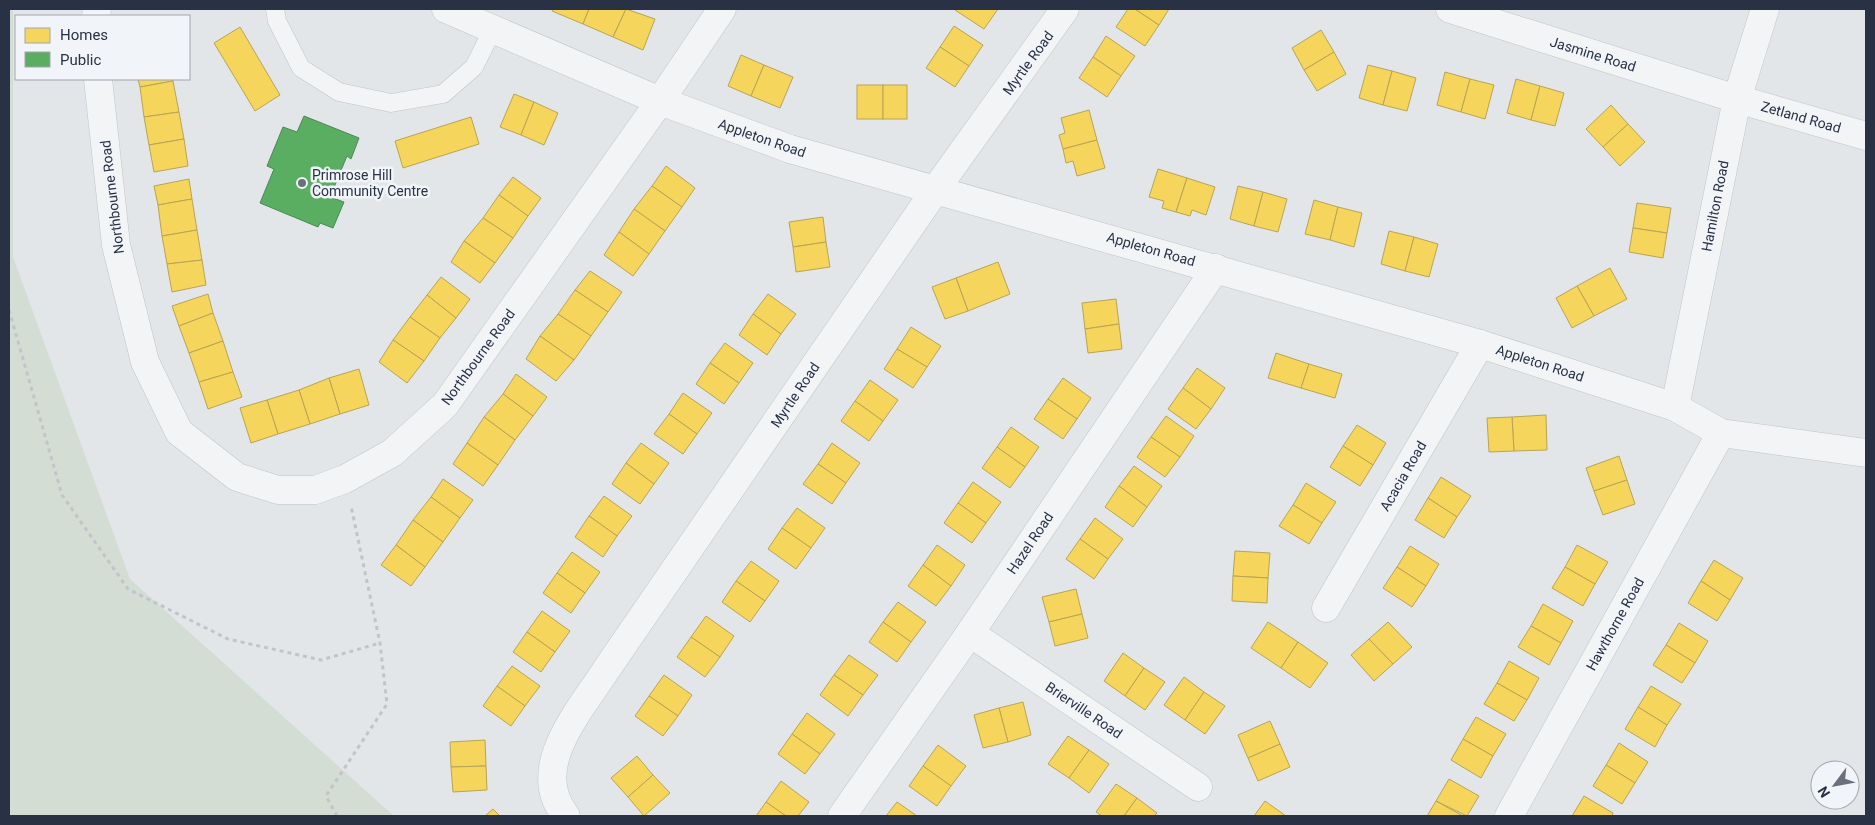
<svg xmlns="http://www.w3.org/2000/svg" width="1875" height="825" font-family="Roboto,sans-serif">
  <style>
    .green { fill: #d3ddd4 }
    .homes { fill: #f6d55c; stroke: #b8a455 }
    .public { fill: #5aae61; stroke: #4b8858 }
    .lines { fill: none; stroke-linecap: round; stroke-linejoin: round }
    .lane-casing { stroke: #c0c3c7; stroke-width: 19 }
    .street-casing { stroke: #c0c3c7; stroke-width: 29 }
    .path { stroke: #c2c4c9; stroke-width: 3; stroke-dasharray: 4 4; stroke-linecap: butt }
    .lane { stroke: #f3f4f5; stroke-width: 18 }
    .street { stroke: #f3f4f5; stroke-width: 28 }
    .poi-dot { fill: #6a707e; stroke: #f1f4f8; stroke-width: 2 }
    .labels { text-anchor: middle; stroke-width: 5; stroke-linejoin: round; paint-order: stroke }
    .street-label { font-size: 14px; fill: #293144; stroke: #f1f4f8 }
    .poi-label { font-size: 14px; fill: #293144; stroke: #f1f4f8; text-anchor: start }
  </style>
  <rect width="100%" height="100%" fill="#e3e6e9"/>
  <!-- green -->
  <polygon class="green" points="9,9 13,9 13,257 130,579 394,816 9,816"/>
  <!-- homes -->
  <g class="homes">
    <polygon points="553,9 589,9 583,24 552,11"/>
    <polygon points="589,9 626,9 613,37 583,24"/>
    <polygon points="626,9 655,19 643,50 613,37"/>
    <polygon points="956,9 998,9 984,29 955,10"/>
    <polygon points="1128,9 1135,9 1159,25 1145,46 1116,27"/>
    <polygon points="1135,9 1169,9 1159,25"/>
    <polygon points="954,26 983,45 969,66 940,47"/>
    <polygon points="240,27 280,95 255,111 214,43"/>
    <polygon points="1321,30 1334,52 1304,70 1292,48"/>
    <polygon points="1106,36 1135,56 1121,76 1093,57"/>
    <polygon points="940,47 969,66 955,87 926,68"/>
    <polygon points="1334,52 1346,74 1317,91 1304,70"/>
    <polygon points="741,55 764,65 751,96 728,86"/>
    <polygon points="1093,57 1121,76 1107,97 1079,78"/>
    <polygon points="764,65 793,77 780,108 751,96"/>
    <polygon points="1368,65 1392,71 1383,105 1359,98"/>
    <polygon points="1392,71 1416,78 1407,111 1383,105"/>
    <polygon points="1445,72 1470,79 1461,112 1437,105"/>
    <polygon points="138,79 173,79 173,81 140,87"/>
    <polygon points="1470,79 1494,85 1485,119 1461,112"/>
    <polygon points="1516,79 1540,86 1531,120 1507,113"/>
    <polygon points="173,81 179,112 144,117 140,87"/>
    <rect x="857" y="85" width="26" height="34"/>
    <rect x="883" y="85" width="24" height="34"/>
    <polygon points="1540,86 1564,93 1555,126 1531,120"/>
    <polygon points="514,94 534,102 521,135 500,127"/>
    <polygon points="534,102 558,113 544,145 521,135"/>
    <polygon points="1611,105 1628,124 1603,147 1586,129"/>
    <polygon points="1089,110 1097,140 1063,149 1059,135 1065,133 1061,118"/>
    <polygon points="179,112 184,139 149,145 144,117"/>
    <polygon points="471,117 479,144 403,168 395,141"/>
    <polygon points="1628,124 1645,142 1620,166 1603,147"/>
    <polygon points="184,139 188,166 154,172 149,145"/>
    <polygon points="1097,140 1105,168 1077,176 1073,161 1066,163 1063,149"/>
    <polygon points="666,166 695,188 682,207 652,186"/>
    <polygon points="1158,169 1187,178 1176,212 1162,208 1164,201 1149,197"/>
    <polygon points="513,177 541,198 528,216 499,195"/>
    <polygon points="1187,178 1215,187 1206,215 1192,210 1190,216 1176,212"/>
    <polygon points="189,179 192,199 158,205 154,186"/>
    <polygon points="652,186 682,207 665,231 634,209"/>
    <polygon points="1238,186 1263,192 1254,226 1230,219"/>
    <polygon points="1263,192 1287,199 1278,232 1254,226"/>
    <polygon points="499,195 528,216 513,238 483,218"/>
    <polygon points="192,199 197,230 162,236 158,205"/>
    <polygon points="1314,200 1338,207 1330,240 1305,234"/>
    <polygon points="1637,203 1671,208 1667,233 1633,228"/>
    <polygon points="1338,207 1362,213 1354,247 1330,240"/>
    <polygon points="634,209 665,231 649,254 619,232"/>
    <polygon points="823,217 826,242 793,247 789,222"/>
    <polygon points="483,218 513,238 495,263 464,241"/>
    <polygon points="1633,228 1667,233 1663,258 1629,252"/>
    <polygon points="197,230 202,260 167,264 162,236"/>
    <polygon points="1389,231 1414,237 1405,271 1381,264"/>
    <polygon points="619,232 649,254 633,276 604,255"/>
    <polygon points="1414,237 1438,244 1429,277 1405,271"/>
    <polygon points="464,241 495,263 480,283 451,262"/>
    <polygon points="826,242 830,267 796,272 793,247"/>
    <polygon points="202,260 206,285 172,292 167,264"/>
    <polygon points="998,262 1010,294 968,311 956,278"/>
    <polygon points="1610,268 1627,299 1594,316 1577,286"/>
    <polygon points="590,271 622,292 608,312 575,290"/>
    <polygon points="441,277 470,299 456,318 427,295"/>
    <polygon points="956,278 968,311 945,319 932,287"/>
    <polygon points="1577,286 1594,316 1572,328 1556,298"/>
    <polygon points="575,290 608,312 591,336 558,314"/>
    <polygon points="208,294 213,313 179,326 172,306"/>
    <polygon points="768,294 796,314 781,334 753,314"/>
    <polygon points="427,295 456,318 440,338 410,317"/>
    <polygon points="1116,299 1119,324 1085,329 1082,303"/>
    <polygon points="213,313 223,341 189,353 179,326"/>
    <polygon points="558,314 591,336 574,360 540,336"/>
    <polygon points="753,314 781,334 767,355 739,335"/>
    <polygon points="410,317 440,338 424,361 393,340"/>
    <polygon points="1119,324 1122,349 1088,353 1085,329"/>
    <polygon points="911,327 941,346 927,367 897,349"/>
    <polygon points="540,336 574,360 556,381 526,359"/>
    <polygon points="393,340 424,361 407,383 379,362"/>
    <polygon points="223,341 233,372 199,382 189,353"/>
    <polygon points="725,343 753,363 739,383 710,363"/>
    <polygon points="897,349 927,367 913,388 884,369"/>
    <polygon points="1276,353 1309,364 1301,388 1268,378"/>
    <polygon points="710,363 739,383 724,404 696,384"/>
    <polygon points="1309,364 1342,374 1335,398 1301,388"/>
    <polygon points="1197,368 1225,388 1211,409 1183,388"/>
    <polygon points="359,369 369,405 340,414 329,378"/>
    <polygon points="233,372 242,397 208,409 199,382"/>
    <polygon points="516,374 547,397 533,416 503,394"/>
    <polygon points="329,378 340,414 310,424 299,390"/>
    <polygon points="1063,378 1091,398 1077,419 1048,399"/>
    <polygon points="870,380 898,400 883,421 855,401"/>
    <polygon points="1183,388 1211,409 1196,429 1168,409"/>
    <polygon points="299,390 310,424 278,434 267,400"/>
    <polygon points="683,393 712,413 697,434 669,414"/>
    <polygon points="503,394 533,416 515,440 484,417"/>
    <polygon points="1048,399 1077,419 1063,439 1034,419"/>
    <polygon points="267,400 278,434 251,443 240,408"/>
    <polygon points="855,401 883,421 869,441 841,421"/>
    <polygon points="669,414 697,434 683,454 654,434"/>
    <polygon points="1546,415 1547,450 1514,451 1512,417"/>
    <polygon points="1166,416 1194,436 1180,457 1151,437"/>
    <polygon points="484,417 515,440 498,465 467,443"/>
    <polygon points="1512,417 1514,451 1489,452 1487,418"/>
    <polygon points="1357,425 1386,443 1373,465 1343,446"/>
    <polygon points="1011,427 1039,447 1025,467 997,447"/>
    <polygon points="1151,437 1180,457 1165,477 1137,457"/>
    <polygon points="467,443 498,465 483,486 453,464"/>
    <polygon points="641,443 669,463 654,484 626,463"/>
    <polygon points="832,443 860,463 846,483 818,464"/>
    <polygon points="1343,446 1373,465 1360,486 1330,467"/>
    <polygon points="997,447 1025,467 1010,488 982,468"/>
    <polygon points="1619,456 1627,480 1594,491 1586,468"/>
    <polygon points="626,463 654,484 640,504 612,484"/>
    <polygon points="818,464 846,483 832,504 803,484"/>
    <polygon points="1134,466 1162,486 1147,507 1119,486"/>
    <polygon points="1441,477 1471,496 1457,517 1428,498"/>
    <polygon points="443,479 473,500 460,518 431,497"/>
    <polygon points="1627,480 1635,504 1603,515 1594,491"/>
    <polygon points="973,482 1001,502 986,523 958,503"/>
    <polygon points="1306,483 1336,502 1322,523 1293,505"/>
    <polygon points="1119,486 1147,507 1133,527 1105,507"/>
    <polygon points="604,496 632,516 617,536 589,516"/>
    <polygon points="431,497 460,518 443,542 413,520"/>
    <polygon points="1428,498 1457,517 1444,538 1415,520"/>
    <polygon points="958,503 986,523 972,543 944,523"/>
    <polygon points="1293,505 1322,523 1309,544 1279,526"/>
    <polygon points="797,508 825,528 811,548 782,528"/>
    <polygon points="589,516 617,536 603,557 575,537"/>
    <polygon points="1095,518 1123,539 1108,559 1080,539"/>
    <polygon points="413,520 443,542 425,567 396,545"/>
    <polygon points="782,528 811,548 796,569 768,549"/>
    <polygon points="1080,539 1108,559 1094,579 1066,559"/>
    <polygon points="396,545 425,567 411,586 381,565"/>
    <polygon points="937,545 965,565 951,586 923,565"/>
    <polygon points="1577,545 1608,562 1595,584 1565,567"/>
    <polygon points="1410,546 1439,564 1426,586 1397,567"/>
    <polygon points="1235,551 1270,553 1268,578 1233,576"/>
    <polygon points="572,552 600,572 585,593 557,573"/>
    <polygon points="1714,560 1743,578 1730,600 1701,581"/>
    <polygon points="751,561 779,581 765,601 736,581"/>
    <polygon points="923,565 951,586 936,606 908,586"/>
    <polygon points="1397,567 1426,586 1412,607 1383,588"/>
    <polygon points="1565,567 1595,584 1583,606 1552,588"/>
    <polygon points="557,573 585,593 571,613 543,593"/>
    <polygon points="1233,576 1268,578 1267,603 1232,601"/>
    <polygon points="736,581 765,601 750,622 722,602"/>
    <polygon points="1701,581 1730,600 1717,621 1688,603"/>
    <polygon points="1076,589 1082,614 1049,622 1042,597"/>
    <polygon points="898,602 926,622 911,642 883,622"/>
    <polygon points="1543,604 1573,621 1561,643 1531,626"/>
    <polygon points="542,611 570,631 555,652 527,632"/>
    <polygon points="1082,614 1088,638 1055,646 1049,622"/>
    <polygon points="706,616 734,636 720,657 691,637"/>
    <polygon points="883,622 911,642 897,662 869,642"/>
    <polygon points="1268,622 1298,642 1281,668 1251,648"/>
    <polygon points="1388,622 1412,647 1393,664 1369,639"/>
    <polygon points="1679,623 1708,641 1695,663 1666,645"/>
    <polygon points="1531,626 1561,643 1549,665 1518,647"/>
    <polygon points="527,632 555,652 541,672 513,652"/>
    <polygon points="691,637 720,657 705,677 677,657"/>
    <polygon points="1369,639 1393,664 1374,681 1351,655"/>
    <polygon points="1298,642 1328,663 1310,688 1281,668"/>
    <polygon points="1666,645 1695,663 1682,683 1653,665"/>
    <polygon points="1123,653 1144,668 1125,696 1104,681"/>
    <polygon points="849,655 878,675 863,695 834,675"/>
    <polygon points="1509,661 1539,678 1527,700 1497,683"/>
    <polygon points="512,666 540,686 525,706 497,686"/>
    <polygon points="1144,668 1165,682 1145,710 1125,696"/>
    <polygon points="664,675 692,695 678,716 649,696"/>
    <polygon points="834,675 863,695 848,716 820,695"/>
    <polygon points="1184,677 1204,692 1185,720 1164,705"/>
    <polygon points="1497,683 1527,700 1514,721 1484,704"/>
    <polygon points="497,686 525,706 511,726 483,706"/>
    <polygon points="1651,686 1681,704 1667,725 1638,707"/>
    <polygon points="1204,692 1225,706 1205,734 1185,720"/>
    <polygon points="649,696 678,716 663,736 635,716"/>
    <polygon points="1023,702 1031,735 1008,742 999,708"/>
    <polygon points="1638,707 1667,725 1655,747 1625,729"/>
    <polygon points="999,708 1008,742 983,748 974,715"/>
    <polygon points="807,713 835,734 820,754 792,734"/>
    <polygon points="1476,717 1506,734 1493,756 1463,739"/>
    <polygon points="1270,721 1280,744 1248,758 1238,735"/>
    <polygon points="792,734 820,754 805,774 778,754"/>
    <polygon points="1068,736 1089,750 1069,778 1048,764"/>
    <polygon points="1463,739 1493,756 1481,778 1451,760"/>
    <polygon points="485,740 486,766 451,767 450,742"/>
    <polygon points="1619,743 1648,762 1635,783 1606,765"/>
    <polygon points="1280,744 1290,767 1258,781 1248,758"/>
    <polygon points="938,745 966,766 951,786 923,766"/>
    <polygon points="1089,750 1109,764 1089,793 1069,778"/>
    <polygon points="637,756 653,775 628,797 611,778"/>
    <polygon points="1606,765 1635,783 1622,804 1593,786"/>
    <polygon points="486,766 487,790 453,792 451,767"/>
    <polygon points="923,766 951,786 937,806 909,786"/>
    <polygon points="653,775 670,793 644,816 628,797"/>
    <polygon points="1449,779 1479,796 1467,816 1436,801"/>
    <polygon points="781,781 809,802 798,816 786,816 766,802"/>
    <polygon points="1116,784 1137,798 1124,816 1102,816 1096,812"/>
    <polygon points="1584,796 1613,813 1612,816 1572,816"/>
    <polygon points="1137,798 1157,813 1154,816 1124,816"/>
    <polygon points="1265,801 1286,816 1254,816"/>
    <polygon points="1436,801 1463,816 1427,816"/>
    <polygon points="766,802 786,816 756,816"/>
    <polygon points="897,802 917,816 886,816"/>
    <polygon points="493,809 500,816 485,816"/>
  </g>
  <!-- public -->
  <polygon class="public" points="304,116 359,138 351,159 347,156 330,197 344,202 333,228 320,223 318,227 260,203 274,169 267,166 283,127 297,132"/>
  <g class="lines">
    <defs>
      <polyline id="lane" points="275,9 277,21 301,68 339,92 391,103 443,94 474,67 493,29"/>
      <g id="street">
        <polyline points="446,9 660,101 790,149 1480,344 1675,407 1721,433 1866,453"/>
        <polyline points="1450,9 1737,99 1866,136"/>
        <polyline points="96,16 97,9"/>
        <polyline points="98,79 116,245 145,362 179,432 237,477 278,490 315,490 345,479 392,453 445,405 660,101 722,9"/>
        <polyline points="1675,407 1737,99 1765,9"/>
        <polyline points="1326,608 1480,344"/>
        <polyline points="970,633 1198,787"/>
        <path d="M566,816c-39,-48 14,-105 40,-146l330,-481 129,-180"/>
        <polyline points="842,816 970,633 1216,268"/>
        <polyline points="1509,816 1721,433"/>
      </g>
    </defs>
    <!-- lane casing -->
    <use href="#lane" class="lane-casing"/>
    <!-- street casing -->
    <use href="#street" class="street-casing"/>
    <!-- path -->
    <g class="path">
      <polyline points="9,310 62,495 128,589 228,639 321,660 380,643"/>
      <polyline points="337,816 326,796 387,704 380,643 351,506"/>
    </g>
    <!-- lane -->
    <use href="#lane" class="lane"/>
    <!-- street -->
    <use href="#street" class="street"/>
  </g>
  <!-- markers -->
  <circle class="poi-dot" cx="302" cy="183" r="5"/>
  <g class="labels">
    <!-- street labels -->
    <g class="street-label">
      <text transform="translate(1593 54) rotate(17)" y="5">Jasmine Road</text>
      <text transform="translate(1028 63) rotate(-54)" y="5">Myrtle Road</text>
      <text transform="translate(1801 117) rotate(16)" y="5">Zetland Road</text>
      <text transform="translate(762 138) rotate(19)" y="5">Appleton Road</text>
      <text transform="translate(112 197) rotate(-97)" y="5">Northbourne Road</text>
      <text transform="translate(1715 206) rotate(-79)" y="5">Hamilton Road</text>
      <text transform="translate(1151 249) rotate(16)" y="5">Appleton Road</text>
      <text transform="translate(478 357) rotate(-54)" y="5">Northbourne Road</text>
      <text transform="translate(1540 363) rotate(18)" y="5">Appleton Road</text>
      <text transform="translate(795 395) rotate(-56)" y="5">Myrtle Road</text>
      <text transform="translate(1403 476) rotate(-60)" y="5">Acacia Road</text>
      <text transform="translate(1030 543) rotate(-56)" y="5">Hazel Road</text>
      <text transform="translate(1615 624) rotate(-61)" y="5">Hawthorne Road</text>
      <text transform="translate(1084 710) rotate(34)" y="5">Brierville Road</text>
    </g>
    <!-- poi labels -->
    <g class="poi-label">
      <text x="312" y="180">Primrose Hill<tspan x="312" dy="16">Community Centre</tspan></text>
    </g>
  </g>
  <!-- border -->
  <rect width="1875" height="825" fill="none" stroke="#293144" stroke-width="20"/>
  <!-- legend -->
  <rect x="15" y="15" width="175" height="65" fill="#f1f4f8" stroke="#a1a6b0"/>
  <rect x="25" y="28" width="25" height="15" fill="#f6d55c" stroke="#a1a6b0"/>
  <text x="60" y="40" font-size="15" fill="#293144">Homes</text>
  <rect x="25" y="52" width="25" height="15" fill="#5aae61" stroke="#a1a6b0"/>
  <text x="60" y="65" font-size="15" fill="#293144">Public</text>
  <!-- north arrow -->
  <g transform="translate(1835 785) rotate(238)"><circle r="24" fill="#f1f4f8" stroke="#a1a6b0"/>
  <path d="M0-4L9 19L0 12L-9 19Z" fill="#6a707e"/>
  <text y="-8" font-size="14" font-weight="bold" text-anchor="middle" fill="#293144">N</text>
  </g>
</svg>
